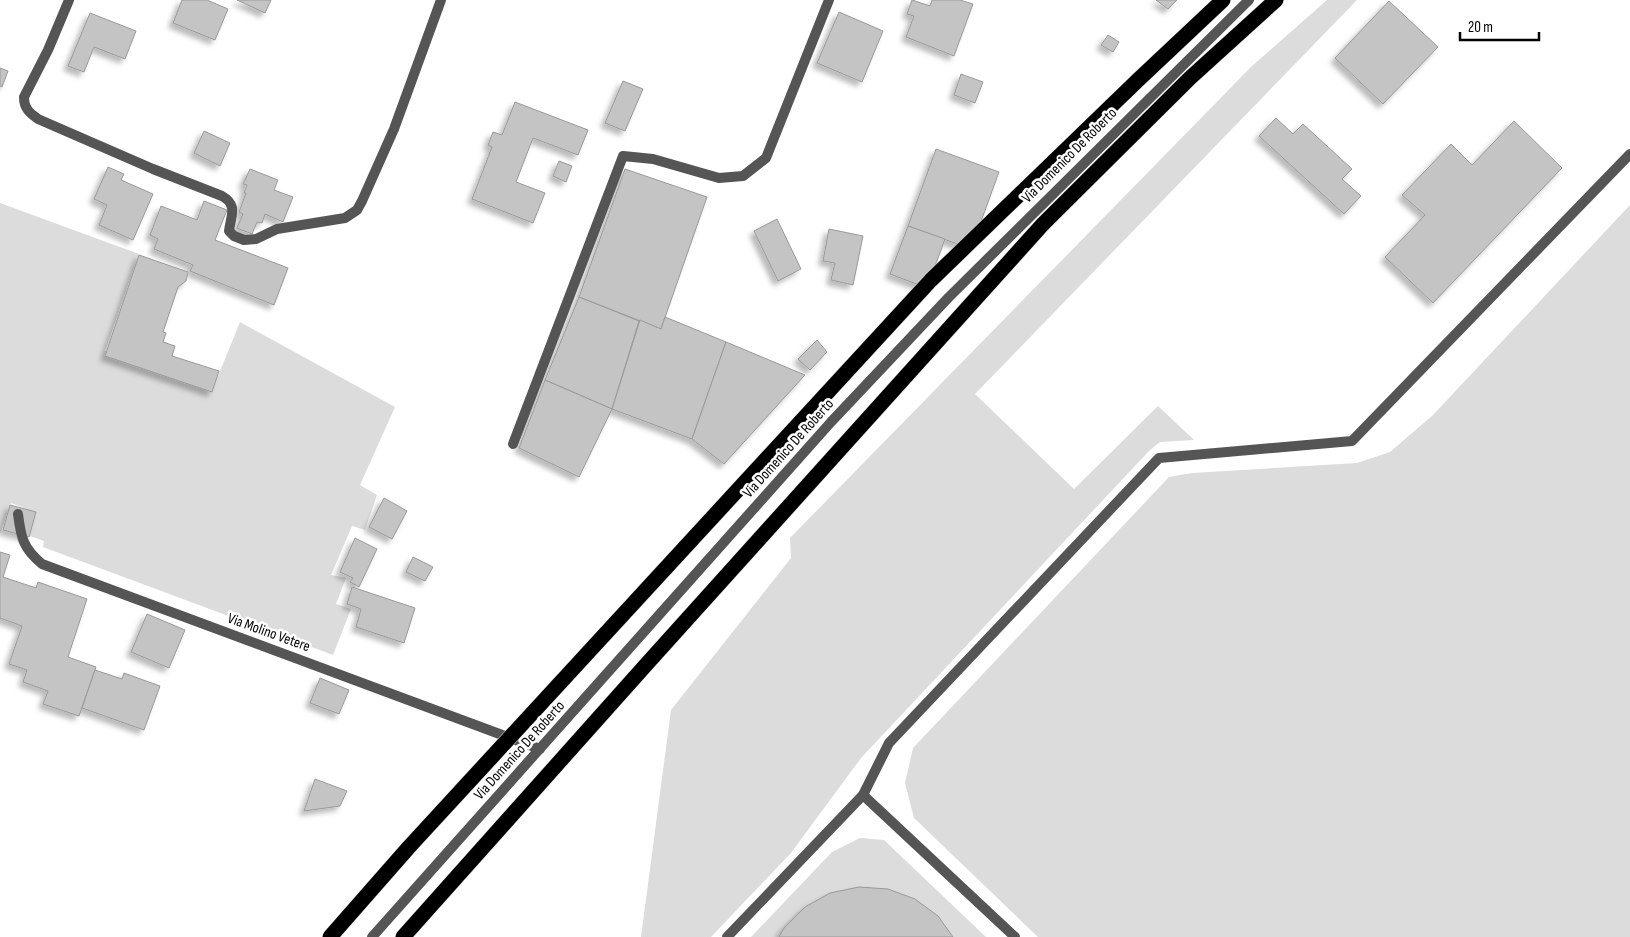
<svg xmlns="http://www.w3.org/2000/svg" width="1630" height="937" font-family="'Sofia Sans Condensed',sans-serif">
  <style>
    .green { fill: #dcdcdc }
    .building { fill: #c4c4c4; stroke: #999; filter: url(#shadow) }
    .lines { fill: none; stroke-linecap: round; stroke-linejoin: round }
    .highway-casing { stroke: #dbdbdb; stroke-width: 16 }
    .lane { stroke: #555; stroke-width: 10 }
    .street { stroke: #555; stroke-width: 10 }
    .highway { stroke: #000; stroke-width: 15 }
    .highway-bridge-casing { stroke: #dbdbdb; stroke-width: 16; stroke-linecap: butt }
    .highway-bridge { stroke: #000; stroke-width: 15 }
    .labels { text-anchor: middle; stroke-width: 5; stroke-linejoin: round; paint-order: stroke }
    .street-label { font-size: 15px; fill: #000; stroke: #fff }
  </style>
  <defs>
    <filter id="shadow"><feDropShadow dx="-4.5" dy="4.5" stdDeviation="2.5" flood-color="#0004"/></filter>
  </defs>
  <rect width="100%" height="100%" fill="#fff"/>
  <!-- green -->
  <g class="green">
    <polygon points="1327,0 1357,0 975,394 1074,489 1158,406 1194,440 1160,442 1149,451 861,758 791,853 711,937 641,937 671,710 791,558 790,538 1252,66"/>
    <polygon points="0,203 139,254 105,351 212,391 240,322 395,407 360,485 377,495 365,530 352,526 331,575 346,578 336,604 351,609 333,655 43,547 44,541 27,535 34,512 11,503 0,534"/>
    <polygon points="1630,205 1630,937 1038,937 914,818 905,783 913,748 1169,477 1192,473 1357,463 1390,452 1433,415"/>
    <polygon points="860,838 884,840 986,937 751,937 832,852"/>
  </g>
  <!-- building -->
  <g class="building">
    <polygon points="182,0 207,0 228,9 215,40 173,23"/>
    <polygon points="237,0 271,0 265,13"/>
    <polygon points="912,0 930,6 932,0 960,0 973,4 954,56 906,37 914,16 907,14"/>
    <polygon points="1156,0 1177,0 1168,9"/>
    <polygon points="1389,1 1438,47 1383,104 1335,58"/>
    <polygon points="839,12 883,31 862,82 817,63"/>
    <polygon points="90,13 136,31 125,59 94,47 84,72 68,66"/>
    <polygon points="1108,35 1119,42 1113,52 1101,45"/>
    <polygon points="0,68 8,71 2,87 0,86"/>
    <polygon points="961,74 983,82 975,103 954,95"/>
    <polygon points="623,81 643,89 625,131 605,123"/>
    <polygon points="515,102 588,130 578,155 533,138 516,182 545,193 533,223 472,199 492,147 488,145 493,132 502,135"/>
    <polygon points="1276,118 1293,134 1303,124 1352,169 1342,179 1361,196 1344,214 1259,136"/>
    <polygon points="1514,121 1562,168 1433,303 1385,257 1425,215 1402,195 1451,144 1472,165"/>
    <polygon points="204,131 230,143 220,166 194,153"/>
    <polygon points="936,149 999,172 971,249 908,226"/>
    <polygon points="559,161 572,166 566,182 553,176"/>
    <polygon points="108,167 124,174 121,180 153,194 133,240 99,225 107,205 94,199"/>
    <polygon points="250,169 278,180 274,190 293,197 283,222 265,214 262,223 257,222 252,234 237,228 243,214 239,212 246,193 244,193 247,185 243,184"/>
    <polygon points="625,169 707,197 661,329 579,297"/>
    <polygon points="204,201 227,210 215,240 288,268 274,305 190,271 193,265 154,249 158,239 150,235 161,206 197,220"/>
    <polygon points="777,219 801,269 778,281 754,231"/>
    <polygon points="908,226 945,239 927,288 890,274"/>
    <polygon points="829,229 863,236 853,285 831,280 835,263 823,261"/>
    <polygon points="139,255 188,272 186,281 178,287 163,332 166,333 163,342 175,346 172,356 219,371 212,392 105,356"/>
    <polygon points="579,297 639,321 612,409 545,380"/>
    <polygon points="665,317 726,342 692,439 612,409 640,320 661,329"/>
    <polygon points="817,340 827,352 810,370 798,359"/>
    <polygon points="726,342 805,375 724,464 692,439"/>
    <polygon points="545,380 612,409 579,477 519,448"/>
    <polygon points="384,498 407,511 392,539 369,527"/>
    <polygon points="10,505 36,512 29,537 3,530"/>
    <polygon points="355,538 377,549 359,587 350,582 353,578 340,572"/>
    <polygon points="0,552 10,555 3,577 36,588 38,582 87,599 68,657 96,667 79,716 43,704 48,691 23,682 27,670 9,664 22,626 0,618"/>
    <polygon points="413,557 433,567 425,581 406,572"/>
    <polygon points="352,587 415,608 404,643 356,627 361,609 347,604"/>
    <polygon points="147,614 185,630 169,668 131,652"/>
    <polygon points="95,670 122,679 124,673 160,686 144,730 82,708"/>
    <polygon points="320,678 349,690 339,714 310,703"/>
    <polygon points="315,779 347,791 340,806 304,811"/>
    <polygon points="859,887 888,889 915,899 938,916 953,937 779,937 784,928 805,907 830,893"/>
  </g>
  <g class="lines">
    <defs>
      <polyline id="highway" points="403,937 644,667 1043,224 1190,78 1276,0"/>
    </defs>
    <!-- highway casing -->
    <use href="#highway" class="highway-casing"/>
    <!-- lane -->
    <g class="lane">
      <polyline points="863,795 1015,937"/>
      <polyline points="727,937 863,795 889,743 1159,458 1352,441 1630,154"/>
    </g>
    <!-- street -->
    <g class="street">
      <path d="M69,0l-21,50 -24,47c0,12 6,16 14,22l115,50 69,27c16,9 9,19 7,35l5,5 10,4 12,-1 21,-10 68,-11 12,-8 5,-9 32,-72 47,-129"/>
      <polyline points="513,444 623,156 653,159 719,178 743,176 766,158 829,0"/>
      <path d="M18,514c3,24 5,34 24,50l498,185"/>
      <polyline points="372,937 831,422 949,297 1249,0"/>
    </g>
    <!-- highway -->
    <use href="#highway" class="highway"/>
    <defs>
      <polyline id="highway-bridge" points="330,937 409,847 931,280 1138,80 1223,0"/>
    </defs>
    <!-- highway-bridge casing -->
    <use href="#highway-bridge" class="highway-bridge-casing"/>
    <!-- highway-bridge -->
    <use href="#highway-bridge" class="highway-bridge"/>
  </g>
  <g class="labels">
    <!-- street labels -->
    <g class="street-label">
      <text transform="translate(1069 155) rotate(-45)" y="5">Via Domenico De Roberto</text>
      <text transform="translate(788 448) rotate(-48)" y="5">Via Domenico De Roberto</text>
      <text transform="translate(269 632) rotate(20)" y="5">Via Molino Vetere</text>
      <text transform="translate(519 750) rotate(-48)" y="5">Via Domenico De Roberto</text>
    </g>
  </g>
  <!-- scale -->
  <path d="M1460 32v8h79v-8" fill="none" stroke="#000000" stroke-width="2.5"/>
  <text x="1468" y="32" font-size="15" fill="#000000" stroke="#ffffff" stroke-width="4" paint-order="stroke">20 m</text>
</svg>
